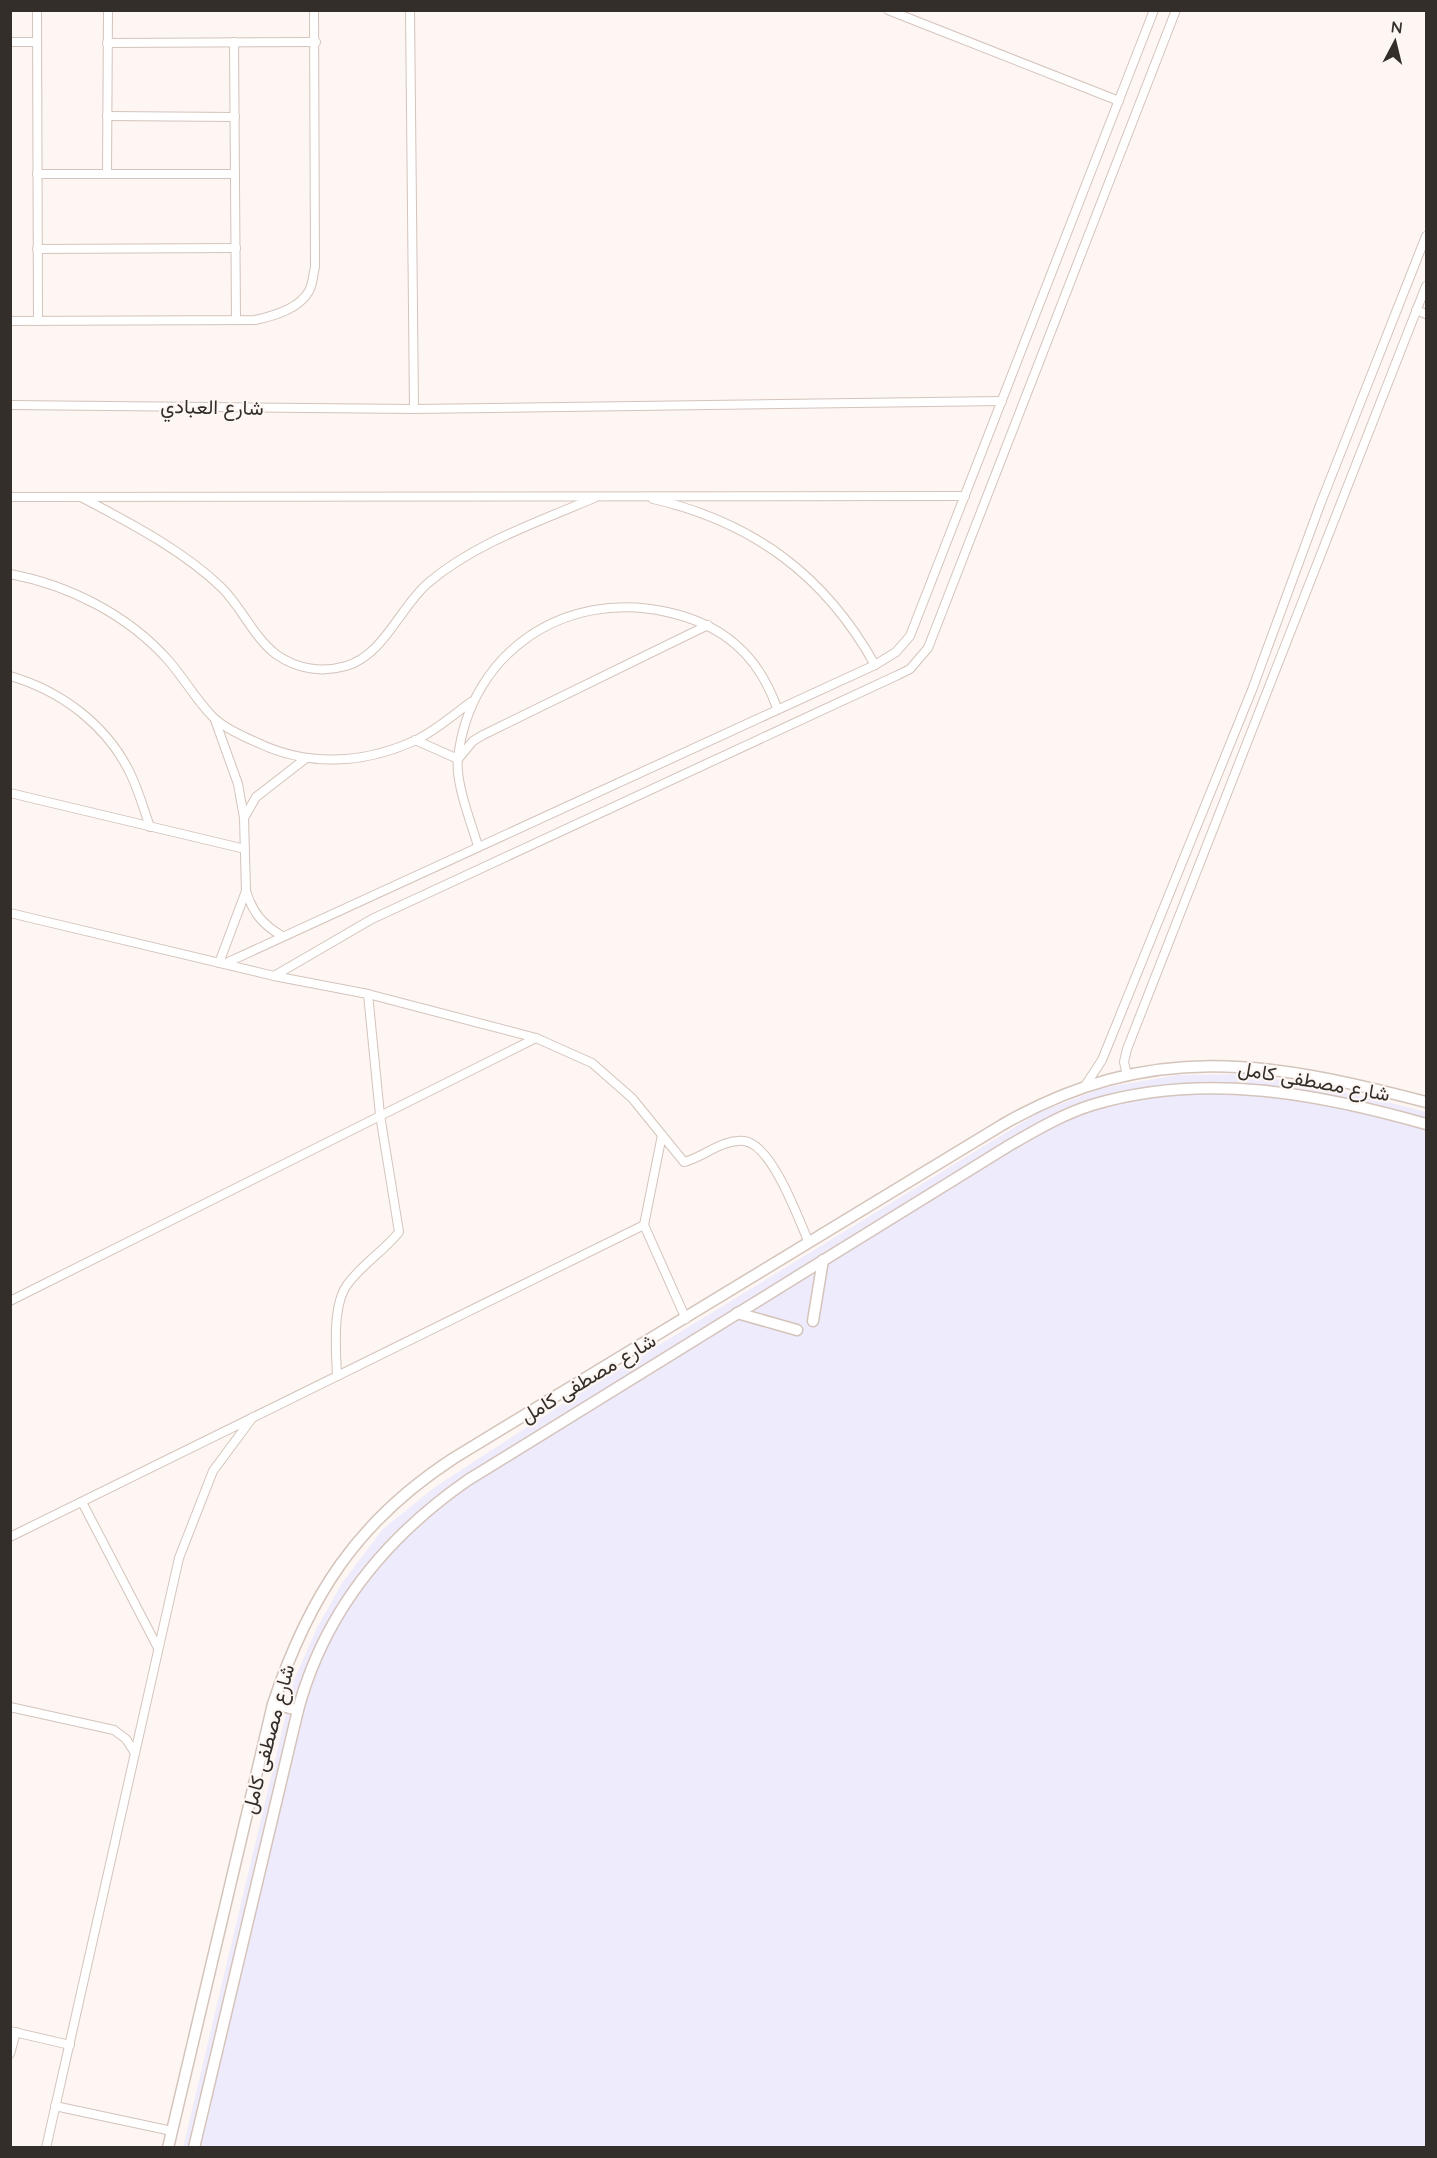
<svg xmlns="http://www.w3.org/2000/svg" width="1437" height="2158" font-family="Quicksand,Vazirmatn,sans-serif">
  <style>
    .industrial { fill: #eeebfd }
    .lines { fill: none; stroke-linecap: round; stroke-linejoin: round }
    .minor-casing { stroke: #d4c4bb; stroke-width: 10 }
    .tertiary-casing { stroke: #d4c4bb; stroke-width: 13 }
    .minor { stroke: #fff; stroke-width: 8 }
    .tertiary { stroke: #fff; stroke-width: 10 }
    .labels { text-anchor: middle; stroke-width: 4.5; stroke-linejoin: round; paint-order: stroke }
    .street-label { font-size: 20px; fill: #342e2a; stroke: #fdf6f2 }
  </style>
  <rect width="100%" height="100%" fill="#fdf6f2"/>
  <!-- industrial -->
  <polygon class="industrial" points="1250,1074 1368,1097 1426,1112 1426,2147 183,2148 294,1680 317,1628 342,1583 383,1529 435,1487 561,1405 1038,1113 1102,1088 1178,1075"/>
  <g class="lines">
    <defs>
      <g id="minor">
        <polyline points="37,10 38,321"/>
        <polyline points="410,10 414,409"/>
        <polyline points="888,10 1119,101"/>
        <polyline points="10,42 37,42"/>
        <polyline points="234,42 236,320"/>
        <polyline points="107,43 316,42"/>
        <polyline points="107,116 235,117"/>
        <polyline points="37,174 235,174"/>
        <polyline points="107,174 108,10"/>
        <polyline points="37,249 236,248"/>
        <polyline points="1416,310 1426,314"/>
        <path d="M10,321l245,-1c19,-4 44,-11 54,-29 4,-7 4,-17 6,-24l-1,-257"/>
        <polyline points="10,405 414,409 1002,401"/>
        <polyline points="10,497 965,496"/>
        <path d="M81,497c47,25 102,53 141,91 20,20 32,50 55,67 20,14 45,18 69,11 38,-11 54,-59 82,-83 47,-40 110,-61 166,-85"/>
        <path d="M653,499c100,23 172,76 222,166"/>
        <path d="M10,574c59,11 118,41 158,86 16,18 28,40 45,57 11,11 29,19 43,25 51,25 107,22 158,-1 20,-9 39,-26 57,-39"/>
        <path d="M10,676c52,15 98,50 121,99 8,17 13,35 19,52"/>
        <polyline points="215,720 238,784 244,818 246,891 219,963"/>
        <polyline points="415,740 458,759 473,741 483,735 708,625"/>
        <polyline points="10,793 245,849"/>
        <polyline points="244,818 256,797 305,759"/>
        <path d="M478,846c-7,-24 -23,-63 -20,-88 12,-106 107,-169 209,-146 55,12 91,42 110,96"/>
        <path d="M246,891c7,22 16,33 36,45"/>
        <polyline points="10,913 274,976 368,994 536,1038 592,1063 632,1098 662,1135 644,1225 686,1319"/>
        <polyline points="224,964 875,665 896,652 910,636 1154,10"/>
        <polyline points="274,976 372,919 898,675 910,669 928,648 1176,10"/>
        <polyline points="1127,1075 1124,1062 1127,1049 1426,286"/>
        <polyline points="1085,1086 1102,1060 1252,690 1320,505 1426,236"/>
        <path d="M662,1135l22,27c20,-5 38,-23 60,-21 28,3 55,79 65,102"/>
        <polyline points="10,1301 536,1038"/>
        <path d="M337,1376c-1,-25 -5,-70 10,-91 14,-20 37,-34 52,-53l-19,-117 -12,-121"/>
        <polyline points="82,1502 158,1648"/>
        <polyline points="10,1537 644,1225"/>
        <polyline points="10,1707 114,1730 126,1739 135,1753"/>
        <polyline points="10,2031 70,2045"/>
        <polyline points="10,2054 16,2032"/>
        <polyline points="55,2106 172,2131"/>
        <polyline points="46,2148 179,1558 213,1471 253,1417"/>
      </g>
      <g id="tertiary">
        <polyline points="737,1313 797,1330"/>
        <polyline points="813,1321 823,1260"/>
        <polyline points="273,1704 298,1710"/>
        <path d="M168,2148l105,-444c36,-108 84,-183 181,-246l548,-333c148,-85 267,-64 424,-23"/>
        <path d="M194,2148l104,-438c26,-97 88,-173 170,-230l542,-335c26,-15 53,-31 82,-40 111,-33 225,-12 334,19"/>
      </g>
    </defs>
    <!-- minor casing -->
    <use href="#minor" class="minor-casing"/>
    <!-- tertiary casing -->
    <use href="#tertiary" class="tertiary-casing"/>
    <!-- minor -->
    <use href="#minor" class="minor"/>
    <!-- tertiary -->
    <use href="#tertiary" class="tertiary"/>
  </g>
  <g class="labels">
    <!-- street labels -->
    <g class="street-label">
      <text transform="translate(212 407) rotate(1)" y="7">شارع العبادي</text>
      <text transform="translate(1314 1081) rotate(10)" y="7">شارع مصطفى كامل</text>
      <text transform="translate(588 1378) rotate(-31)" y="7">شارع مصطفى كامل</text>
      <text transform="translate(268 1739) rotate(-75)" y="7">شارع مصطفى كامل</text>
    </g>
  </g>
  <!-- border -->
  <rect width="1437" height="2158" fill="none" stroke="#342e2a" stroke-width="24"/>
  <!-- north arrow -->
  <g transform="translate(1395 42) rotate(7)" stroke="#fdf6f2" stroke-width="4.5" paint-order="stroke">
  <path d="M0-4.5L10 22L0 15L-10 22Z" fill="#342e2a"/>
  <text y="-9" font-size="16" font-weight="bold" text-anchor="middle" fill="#342e2a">N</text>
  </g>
</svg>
